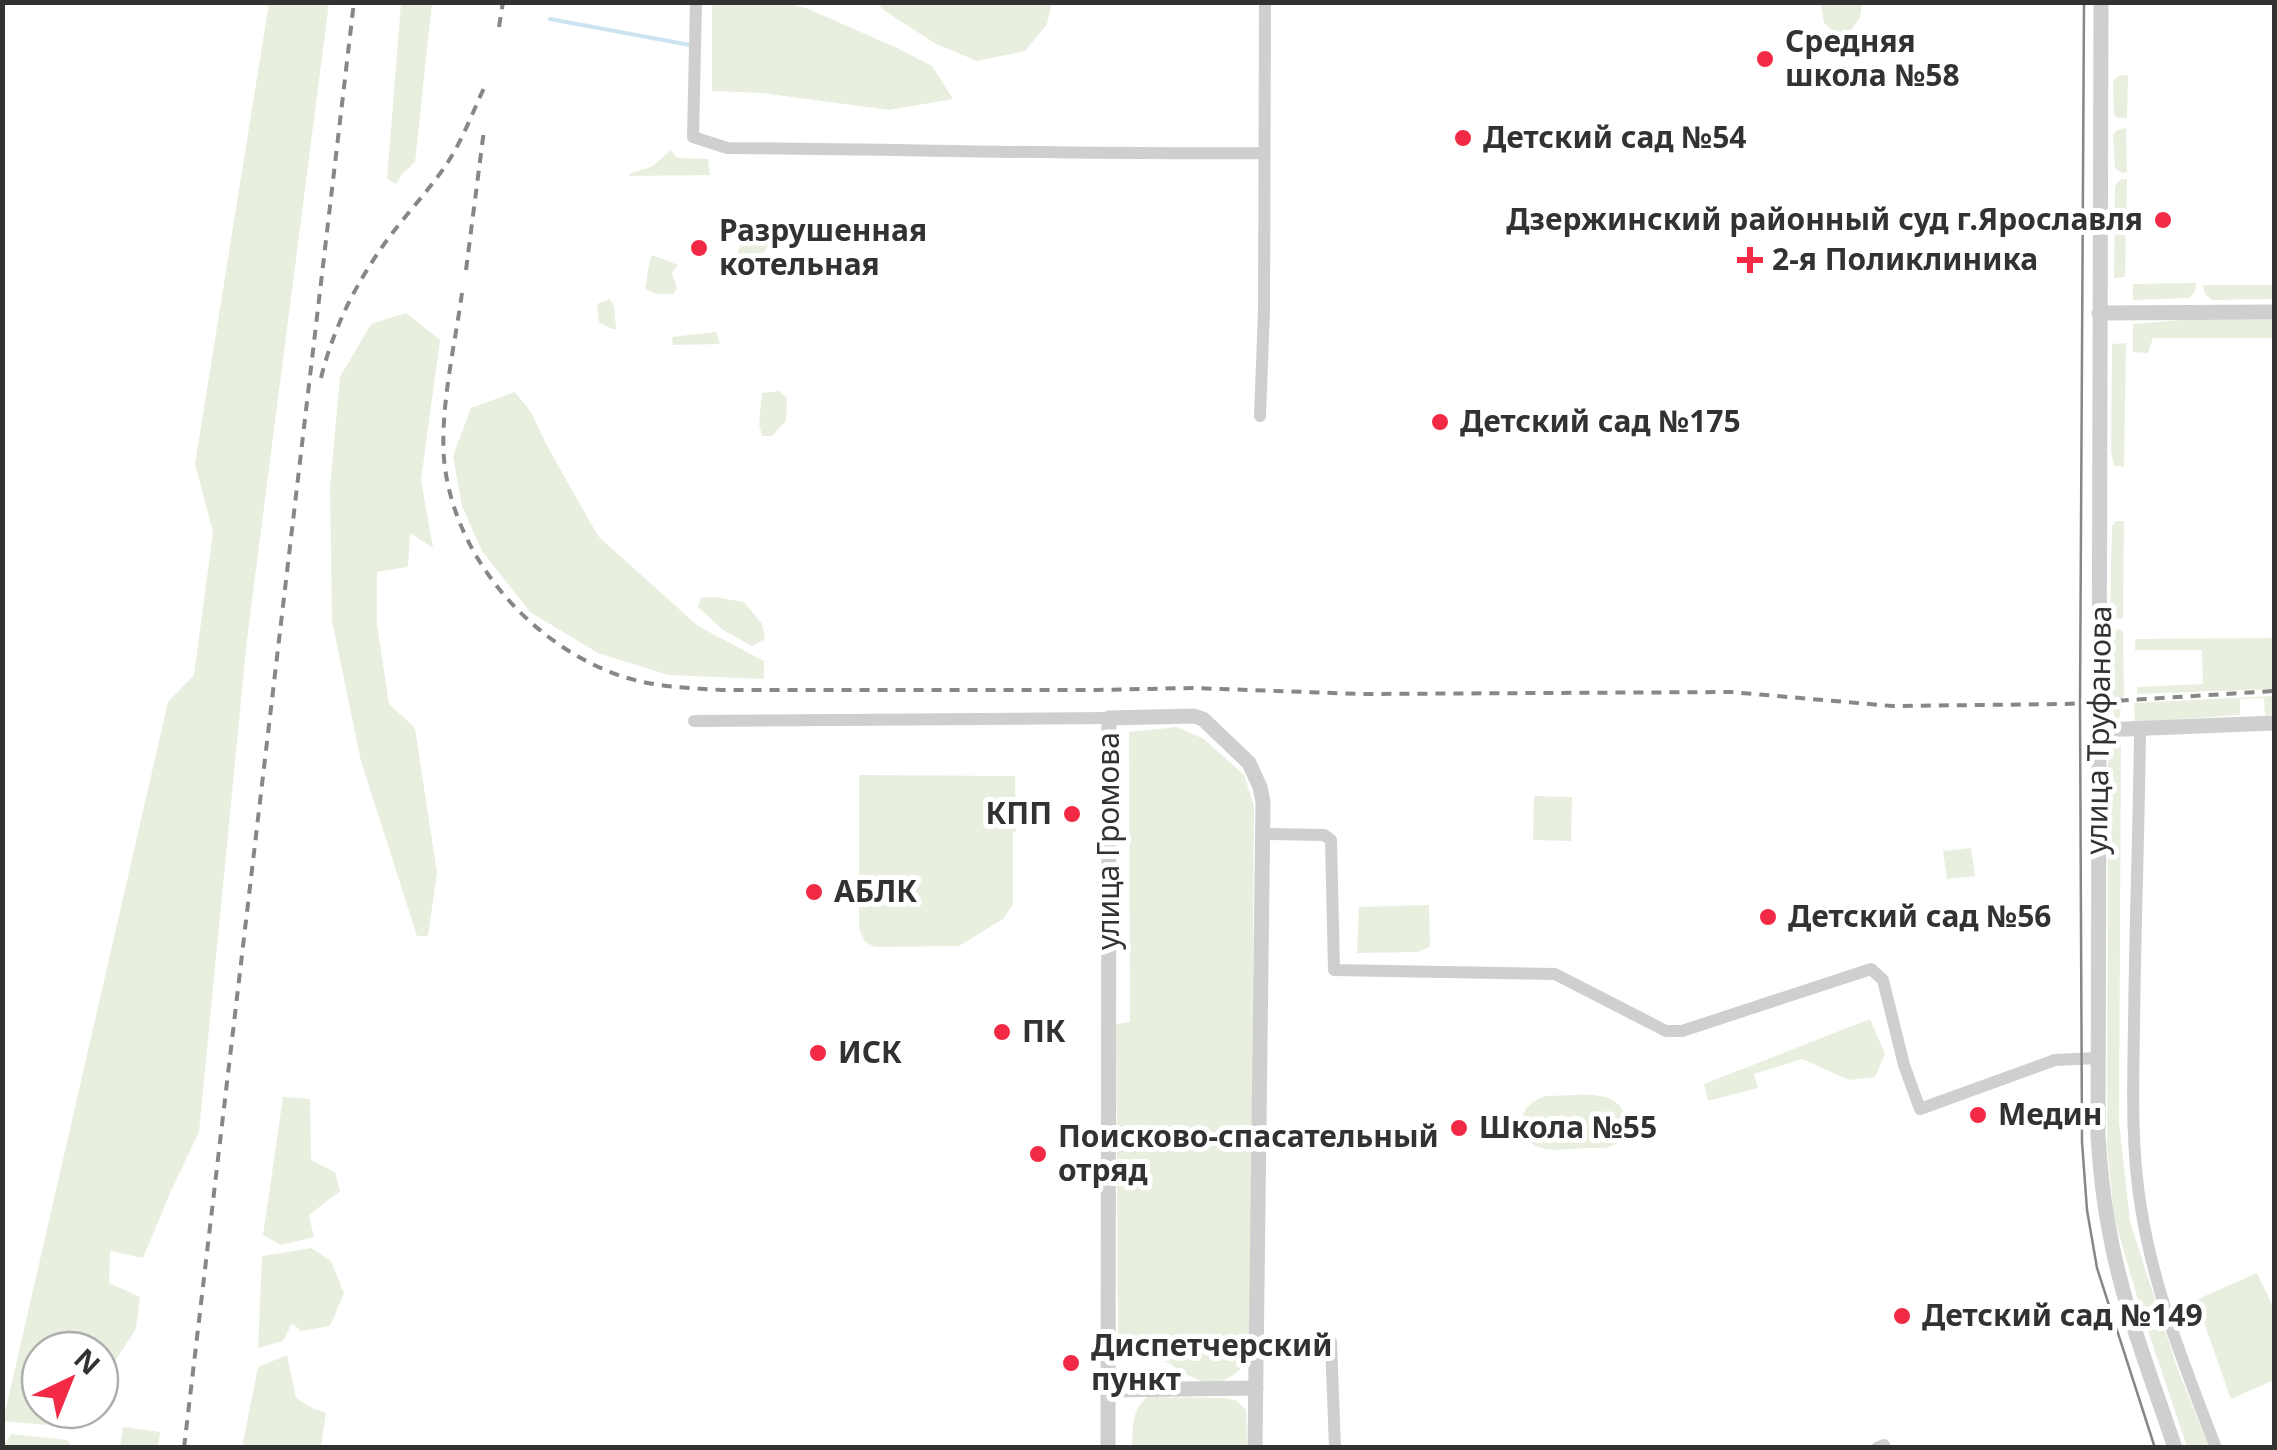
<svg xmlns="http://www.w3.org/2000/svg" width="2277" height="1450" font-family="'Noto Sans',sans-serif">
  <style>
    .green { fill: #e9efdf }
    .lines { fill: none; stroke-linecap: round; stroke-linejoin: round }
    .stream { stroke: #cbe3f0; stroke-width: 4 }
    .minor { stroke: #cfcfcf; stroke-width: 12 }
    .tertiary { stroke: #cfcfcf; stroke-width: 15 }
    .tram { stroke: #878787; stroke-width: 2.5 }
    .rail { stroke: #878787; stroke-width: 4; stroke-dasharray: 10 8; stroke-linecap: butt }
    .poi-dot { fill: #f22a45; stroke: #fff; stroke-width: 4 }
    .labels { text-anchor: middle; stroke-width: 10; stroke-linejoin: round; paint-order: stroke }
    .poi-label { font-size: 30px; font-weight: bold; fill: #323232; stroke: #fff; text-anchor: start }
    .street-label { font-size: 30px; fill: #323232; stroke: #fff }
  </style>
  <rect width="100%" height="100%" fill="#fff"/>
  <!-- green -->
  <g class="green">
    <polygon points="780,2 806,8 897,48 932,66 953,99 889,110 762,93 712,91 712,3"/>
    <polygon points="269,3 329,3 247,639 199,1132 171,1191 143,1258 110,1251 109,1283 140,1297 136,1329 100,1384 100,1350 40,1350 40,1410 82,1410 71,1427 3,1421 168,702 194,675 213,532 195,464"/>
    <polygon points="401,3 432,3 415,162 402,174 396,184 387,179"/>
    <polygon points="877,3 1052,3 1047,24 1025,51 977,61 936,44 885,11"/>
    <polygon points="1821,3 1862,3 1860,17 1851,30 1836,34 1824,23"/>
    <polygon points="2128,75 2127,118 2118,118 2114,115 2113,82 2118,76"/>
    <polygon points="2126,128 2127,172 2122,173 2115,168 2113,135 2117,130"/>
    <polygon points="671,150 677,158 708,159 710,175 630,176 629,174 653,166"/>
    <polygon points="2121,179 2127,179 2125,277 2114,278 2115,188 2116,184"/>
    <polygon points="744,237 764,237 771,241 762,255 762,275 737,268 737,253"/>
    <path d="M652,255l26,10 -6,8 5,15 -3,6h-18l-11,-5c3,-11 2,-23 7,-34z"/>
    <polygon points="2196,283 2195,291 2189,298 2133,300 2133,284"/>
    <polygon points="2203,285 2274,285 2274,299 2212,300 2205,294"/>
    <polygon points="610,299 614,306 616,329 612,329 599,322 597,304"/>
    <polygon points="406,313 440,340 421,480 433,548 410,533 408,567 377,572 377,624 389,704 415,728 437,873 428,936 417,936 361,761 332,621 330,487 340,377 371,324"/>
    <polygon points="2183,320 2274,320 2274,338 2153,338 2148,353 2133,352 2133,324"/>
    <polygon points="716,332 720,344 673,345 672,337"/>
    <polygon points="2126,343 2124,467 2114,466 2111,452 2112,344"/>
    <polygon points="779,391 787,398 786,421 772,436 762,436 759,424 762,393"/>
    <polygon points="515,392 531,412 546,444 598,536 698,626 764,661 764,679 668,675 598,653 530,612 482,551 462,506 453,456 471,408"/>
    <polygon points="2116,521 2124,521 2123,618 2116,619 2110,616 2112,526"/>
    <polygon points="715,597 744,602 762,624 765,639 752,646 723,630 698,607 701,598"/>
    <path d="M2119,629l4,3 1,63 -6,27c-15,-23 -8,-59 -8,-86l5,-6z"/>
    <polygon points="2274,638 2274,689 2137,694 2137,687 2203,684 2202,650 2135,650 2135,639"/>
    <polygon points="2274,696 2274,715 2265,715 2264,698 2240,699 2240,715 2135,722 2134,703"/>
    <path d="M1177,727l27,12 40,36 10,31 -3,490c-1,16 1,50 -5,64 -3,6 -10,14 -16,17 -29,19 -53,-15 -80,-22 -10,-3 -22,-1 -32,-1l-2,-330 14,-2 -1,-290z"/>
    <path d="M2121,744l-2,377 11,101 48,148 31,77h-22l-47,-140 -26,-90 -7,-71 1,-385c2,-9 5,-13 13,-17z"/>
    <polygon points="859,775 1015,776 1016,831 1013,832 1013,904 1003,919 959,946 875,947 865,942 859,929"/>
    <polygon points="1534,796 1572,797 1571,841 1533,840"/>
    <polygon points="1971,848 1975,876 1947,879 1943,851"/>
    <polygon points="1429,905 1430,947 1417,952 1357,953 1359,907"/>
    <polygon points="1870,1019 1885,1054 1875,1077 1849,1080 1802,1059 1754,1074 1758,1088 1708,1101 1704,1084"/>
    <path d="M1546,1096c17,0 47,-4 62,2 21,7 26,38 4,48 -7,3 -15,2 -23,2 -16,0 -39,5 -53,-2 -27,-13 -15,-44 10,-50z"/>
    <polygon points="283,1097 310,1099 311,1160 335,1172 340,1191 309,1215 314,1237 281,1245 263,1235"/>
    <polygon points="311,1248 331,1261 344,1293 330,1326 301,1331 292,1323 283,1341 258,1348 262,1256"/>
    <polygon points="2257,1273 2274,1309 2274,1380 2231,1399 2196,1300"/>
    <polygon points="287,1355 296,1398 314,1409 326,1413 321,1447 242,1447 258,1367"/>
    <path d="M1147,1397l77,1 12,2 10,10 1,37h-115c1,-19 -1,-36 15,-50z"/>
    <polygon points="123,1427 160,1432 158,1447 120,1447"/>
    <polygon points="11,1434 67,1440 72,1447 3,1447"/>
  </g>
  <g class="lines">
    <!-- stream -->
    <polyline class="stream" points="550,19 690,45"/>
    <!-- minor -->
    <g class="minor">
      <path d="M696,2l-3,135 34,11c178,1 357,7 536,5"/>
      <polyline points="1260,416 1264,311 1265,2"/>
      <polyline points="694,721 1109,718"/>
      <path d="M2140,729c-1,99 -5,198 -6,297 -1,61 -3,122 7,182 13,83 45,162 75,240"/>
      <polyline points="1263,834 1324,835 1331,840 1334,970 1555,974 1666,1031 1682,1031 1871,969 1883,980 1904,1065 1920,1109 2055,1060 2097,1058"/>
      <polyline points="1256,1344 1331,1342 1335,1448"/>
      <polyline points="1877,1448 1884,1445 1885,1448"/>
    </g>
    <!-- tertiary -->
    <g class="tertiary">
      <path d="M2101,2l-3,1134c2,31 5,62 11,93 13,75 42,147 66,219"/>
      <polyline points="2099,313 2274,312"/>
      <polyline points="2100,730 2274,723"/>
      <polyline points="1109,1390 1256,1388"/>
      <polyline points="1108,1448 1109,718 1194,716 1203,719 1249,763 1260,787 1263,802 1255,1448"/>
    </g>
    <!-- tram -->
    <polyline class="tram" points="2084,2 2080,703 2082,1142 2087,1210 2097,1268 2155,1448"/>
    <!-- rail -->
    <g class="rail">
      <polyline points="499,27 503,2"/>
      <polyline points="466,270 484,130"/>
      <path d="M462,293c-7,51 -22,115 -18,166 9,98 88,188 180,218 32,10 64,11 98,13h374l97,-2 168,6 370,-2 161,14 173,-2 209,-13"/>
      <path d="M321,378c11,-45 31,-87 57,-125 21,-32 49,-59 70,-91 15,-23 25,-51 37,-76"/>
      <polyline points="184,1448 354,2"/>
    </g>
  </g>
  <!-- markers -->
  <g class="poi-dot">
    <circle cx="1765" cy="59" r="10"/>
    <circle cx="1463" cy="138" r="10"/>
    <circle cx="2163" cy="220" r="10"/>
    <circle cx="699" cy="248" r="10"/>
    <path d="M1745 245h10v10h10v10h-10v10h-10v-10h-10v-10h10z"/>
    <circle cx="1440" cy="422" r="10"/>
    <circle cx="1072" cy="814" r="10"/>
    <circle cx="814" cy="892" r="10"/>
    <circle cx="1768" cy="917" r="10"/>
    <circle cx="1002" cy="1032" r="10"/>
    <circle cx="818" cy="1053" r="10"/>
    <circle cx="1978" cy="1115" r="10"/>
    <circle cx="1459" cy="1128" r="10"/>
    <circle cx="1038" cy="1154" r="10"/>
    <circle cx="1902" cy="1316" r="10"/>
    <circle cx="1071" cy="1363" r="10"/>
  </g>
  <g class="labels">
    <!-- poi labels -->
    <g class="poi-label">
      <text x="1785" y="52">Средняя<tspan x="1785" dy="34">школа №58</tspan></text>
      <text x="1483" y="148">Детский сад №54</text>
      <text x="2143" y="230" text-anchor="end">Дзержинский районный суд г.Ярославля</text>
      <text x="719" y="241">Разрушенная<tspan x="719" dy="34">котельная</tspan></text>
      <text x="1772" y="270">2-я Поликлиника</text>
      <text x="1460" y="432">Детский сад №175</text>
      <text x="1052" y="824" text-anchor="end">КПП</text>
      <text x="834" y="902">АБЛК</text>
      <text x="1788" y="927">Детский сад №56</text>
      <text x="1022" y="1042">ПК</text>
      <text x="838" y="1063">ИСК</text>
      <text x="1998" y="1125">Медин</text>
      <text x="1479" y="1138">Школа №55</text>
      <text x="1058" y="1147">Поисково-спасательный<tspan x="1058" dy="34">отряд</tspan></text>
      <text x="1922" y="1326">Детский сад №149</text>
      <text x="1091" y="1356">Диспетчерский<tspan x="1091" dy="34">пункт</tspan></text>
    </g>
    <!-- street labels -->
    <g class="street-label">
      <text transform="translate(2099 730) rotate(-89)" y="10">улица Труфанова</text>
      <text transform="translate(1109 841) rotate(-90)" y="10">улица Громова</text>
    </g>
  </g>
  <!-- border -->
  <rect width="2277" height="1450" fill="none" stroke="#323232" stroke-width="10"/>
  <!-- north arrow -->
  <g transform="translate(70 1380) rotate(43)"><circle r="48" fill="#ffffff" stroke="#adadad" stroke-width="2.5"/>
  <path d="M0-8L18 38L0 25L-18 38Z" fill="#f22a45"/>
  <text y="-15" font-size="28" font-weight="bold" text-anchor="middle" fill="#323232">N</text>
  </g>
</svg>
